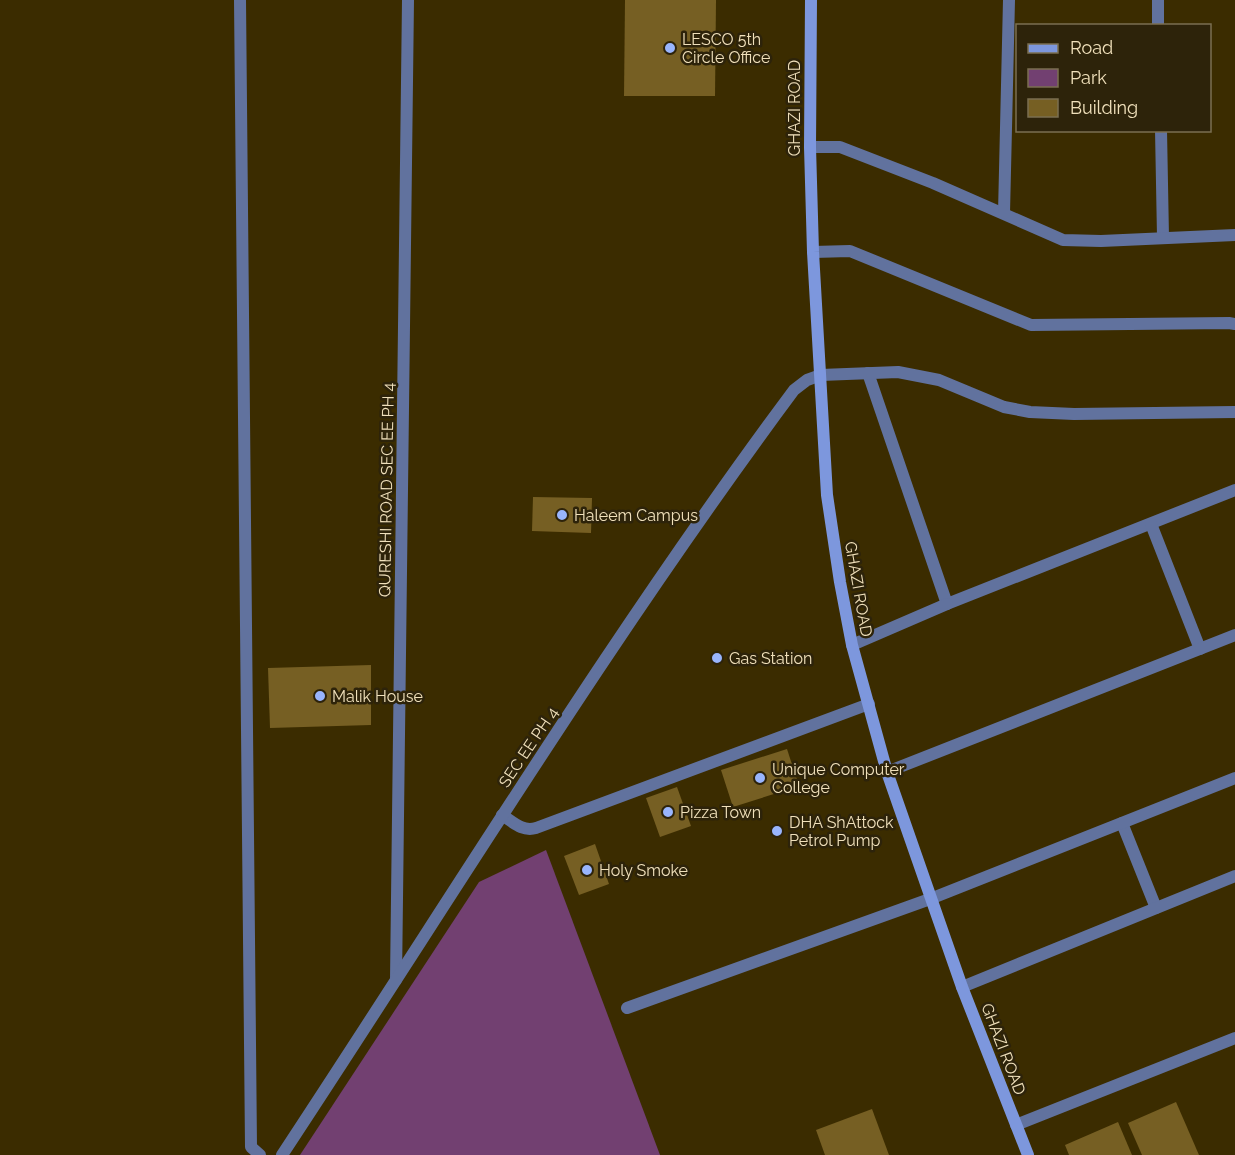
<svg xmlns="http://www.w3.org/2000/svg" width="1235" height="1155" font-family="Raleway,sans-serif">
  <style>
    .green { fill: #724071 }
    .building { fill: #765f23 }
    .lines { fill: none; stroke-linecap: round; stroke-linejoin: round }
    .service { stroke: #61729e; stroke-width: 12 }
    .minor { stroke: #61729e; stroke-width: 12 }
    .secondary { stroke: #7d97dd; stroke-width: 12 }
    .poi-dot { fill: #99b5fd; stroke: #2d230a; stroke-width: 2 }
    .labels { text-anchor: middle; stroke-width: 5; stroke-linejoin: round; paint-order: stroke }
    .poi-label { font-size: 16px; fill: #f0e0bb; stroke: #2d230a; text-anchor: start }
    .street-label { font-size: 16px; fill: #f0e0bb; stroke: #2d230a }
  </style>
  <rect width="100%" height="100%" fill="#3b2c00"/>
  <!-- green -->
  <polygon class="green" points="546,850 660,1155 300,1155 479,882"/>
  <!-- building -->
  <g class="building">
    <polygon points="625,0 716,0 715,96 624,96"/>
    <polygon points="533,497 592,498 591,533 532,531"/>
    <polygon points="371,665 371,725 270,728 268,668"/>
    <polygon points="787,749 799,786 733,807 721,770"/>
    <polygon points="677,787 691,826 660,837 646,798"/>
    <polygon points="595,844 609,884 579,895 564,856"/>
    <polygon points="1176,1102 1199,1155 1142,1155 1128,1123"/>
    <polygon points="872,1109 889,1155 825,1155 816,1130"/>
    <polygon points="1118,1122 1132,1155 1069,1155 1065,1145"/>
  </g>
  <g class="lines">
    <!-- service -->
    <polyline class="service" points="627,1008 930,899"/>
    <!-- minor -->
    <g class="minor">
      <polyline points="240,0 251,1147 260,1155"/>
      <polyline points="1158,0 1158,26"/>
      <polyline points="1161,130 1163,237"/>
      <polyline points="810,147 840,147 933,183 1063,240 1101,241 1235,235"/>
      <polyline points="1004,213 1009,0"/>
      <polyline points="813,252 850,251 1031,325 1229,323 1235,324"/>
      <polyline points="868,373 947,604 1235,490"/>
      <polyline points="1151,524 1200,649"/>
      <polyline points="852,645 947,604"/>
      <polyline points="887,772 1235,635"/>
      <path d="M502,815c11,7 20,17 34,13l333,-124"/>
      <polyline points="1122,823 1156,908"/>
      <polyline points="930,899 1235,778"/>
      <polyline points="396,980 408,0"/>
      <polyline points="962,987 1235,876"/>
      <polyline points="1016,1125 1235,1038"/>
      <path d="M282,1155c169,-256 329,-519 512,-765l13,-10 14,-5 77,-3 41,8 65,27 26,5 44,2 161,-2"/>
    </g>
    <!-- secondary -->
    <polyline class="secondary" points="811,0 810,147 813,252 827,495 840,582 852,645 887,772 962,987 1028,1155"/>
  </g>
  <!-- markers -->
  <g class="poi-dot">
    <circle cx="670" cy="48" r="6"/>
    <circle cx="562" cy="515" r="6"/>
    <circle cx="717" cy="658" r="6"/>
    <circle cx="320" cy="696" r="6"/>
    <circle cx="760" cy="778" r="6"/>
    <circle cx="668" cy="812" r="6"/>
    <circle cx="777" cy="831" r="6"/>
    <circle cx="587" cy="870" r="6"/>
  </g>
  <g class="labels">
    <!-- poi labels -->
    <g class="poi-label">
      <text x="682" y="45">LESCO 5th<tspan x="682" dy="18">Circle Office</tspan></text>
      <text x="574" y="521">Haleem Campus</text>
      <text x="729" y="664">Gas Station</text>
      <text x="332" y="702">Malik House</text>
      <text x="772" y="775">Unique Computer<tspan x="772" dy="18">College</tspan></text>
      <text x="680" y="818">Pizza Town</text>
      <text x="789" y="828">DHA ShAttock<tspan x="789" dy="18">Petrol Pump</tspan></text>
      <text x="599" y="876">Holy Smoke</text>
    </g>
    <!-- street labels -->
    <g class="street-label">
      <text transform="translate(794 108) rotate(-90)" y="6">GHAZI ROAD</text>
      <text transform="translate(386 490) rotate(-89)" y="6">QURESHI ROAD SEC EE PH 4</text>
      <text transform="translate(859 589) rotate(80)" y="6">GHAZI ROAD</text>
      <text transform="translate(528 747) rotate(-56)" y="6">SEC EE PH 4</text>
      <text transform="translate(1004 1049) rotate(69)" y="6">GHAZI ROAD</text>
    </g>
  </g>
  <!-- legend -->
  <rect x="1016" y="24" width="195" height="108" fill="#2d230a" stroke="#7b6f51" stroke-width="1.5"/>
  <rect x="1028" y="44" width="30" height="9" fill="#7d97dd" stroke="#7b6f51" stroke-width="1.5"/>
  <text x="1070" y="54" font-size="18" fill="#f0e0bb">Road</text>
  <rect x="1028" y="69" width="30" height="18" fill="#724071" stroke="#7b6f51" stroke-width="1.5"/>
  <text x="1070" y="84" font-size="18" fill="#f0e0bb">Park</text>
  <rect x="1028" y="99" width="30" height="18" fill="#765f23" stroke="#7b6f51" stroke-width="1.5"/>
  <text x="1070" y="114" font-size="18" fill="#f0e0bb">Building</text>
</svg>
